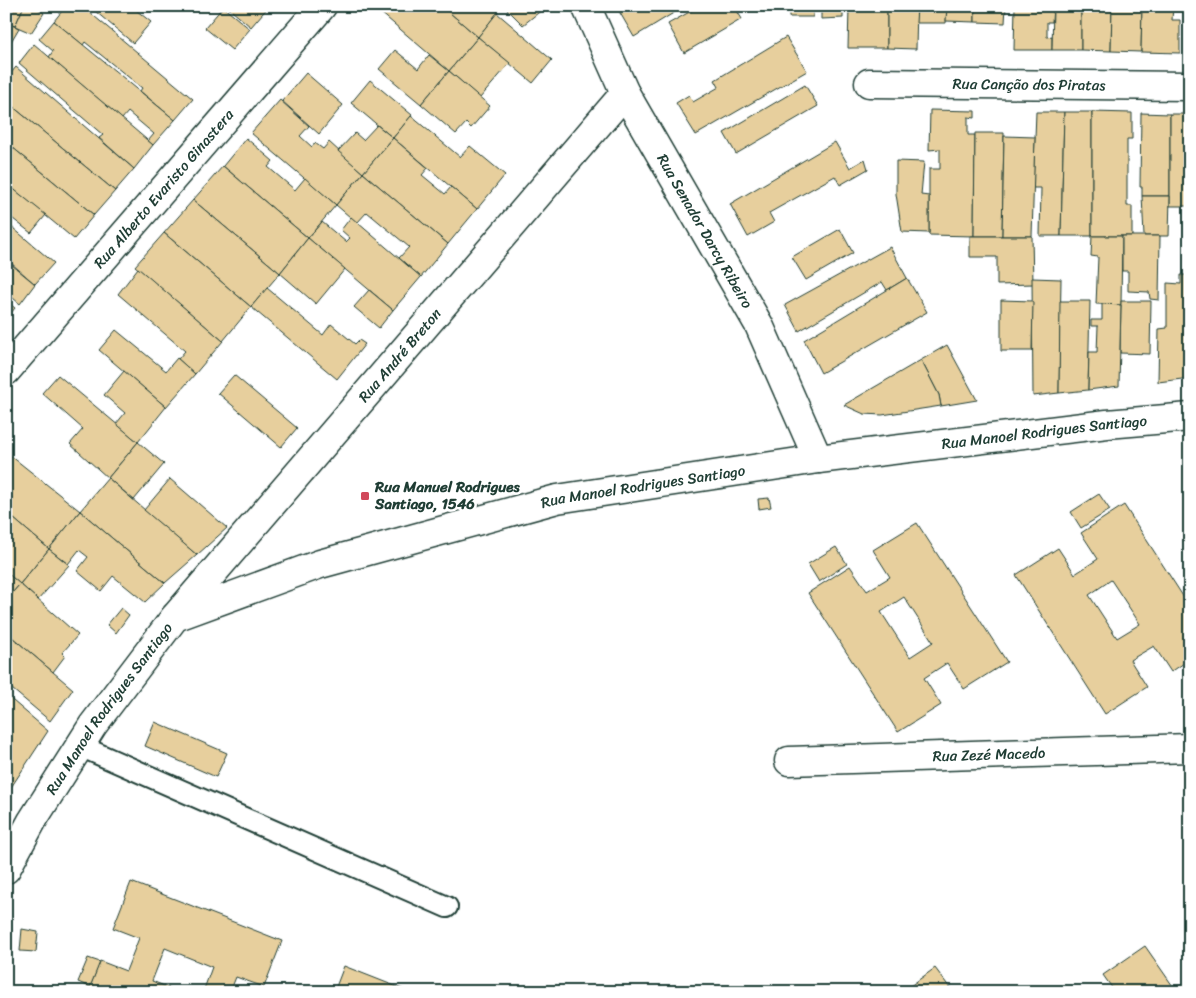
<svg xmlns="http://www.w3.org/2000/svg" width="1196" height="998" font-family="Sriracha,sans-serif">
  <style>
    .building { fill: #e7cf9d; stroke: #1f3d34; fill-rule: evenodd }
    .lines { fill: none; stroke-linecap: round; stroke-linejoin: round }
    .lane-casing { stroke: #1f3d34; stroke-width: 24 }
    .street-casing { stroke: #1f3d34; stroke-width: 31 }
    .secondary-casing { stroke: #1f3d34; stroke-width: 31 }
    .lane { stroke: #fff; stroke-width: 20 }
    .street { stroke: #fff; stroke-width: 28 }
    .secondary { stroke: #fff; stroke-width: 28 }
    .poi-dot { fill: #d1495b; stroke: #fff; stroke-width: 2 }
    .labels { text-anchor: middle; stroke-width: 5; stroke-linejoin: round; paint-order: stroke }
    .street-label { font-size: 15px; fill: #1f3d34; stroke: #fff }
    .poi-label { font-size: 15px; font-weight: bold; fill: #1f3d34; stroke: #fff; text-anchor: start }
  </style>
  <rect width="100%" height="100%" fill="#fff"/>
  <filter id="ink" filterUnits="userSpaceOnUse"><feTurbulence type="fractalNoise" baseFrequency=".02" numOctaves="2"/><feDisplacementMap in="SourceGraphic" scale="10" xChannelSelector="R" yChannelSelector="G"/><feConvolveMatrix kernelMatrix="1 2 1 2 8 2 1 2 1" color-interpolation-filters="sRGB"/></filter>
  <g filter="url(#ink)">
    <!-- building -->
    <g class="building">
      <polygon points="6,6 24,6 15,26 6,23"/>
      <polygon points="24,6 34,6 44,13 31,33 15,26"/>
      <polygon points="66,6 82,6 193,99 175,120 140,91 142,88 85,42 83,45 54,21"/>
      <polygon points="89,6 131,6 151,22 133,43"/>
      <polygon points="226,6 269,6 251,27"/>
      <polygon points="373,6 442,6 478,37 449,71"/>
      <polygon points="442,6 491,6 498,12 478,37"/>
      <polygon points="504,6 541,6 543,9 523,25"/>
      <polygon points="616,6 685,6 634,37"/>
      <polygon points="700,6 734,6 742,19 684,53 668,24"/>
      <rect x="789" y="6" width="24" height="11"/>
      <polygon points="821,6 843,6 843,18 821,19"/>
      <polygon points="857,6 887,6 887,48 848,48 849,8 857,8"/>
      <polygon points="887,6 917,6 916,49 887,48"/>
      <polygon points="917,6 947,6 946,23 916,23"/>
      <polygon points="947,6 975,6 975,22 946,21"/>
      <polygon points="975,6 1006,6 1005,23 975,22"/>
      <polygon points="1015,6 1053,6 1052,22 1047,22 1047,37 1052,36 1052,50 1014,50"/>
      <polygon points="1053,6 1081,6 1081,50 1052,50"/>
      <polygon points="1081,6 1112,6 1111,51 1081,50"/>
      <polygon points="1112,6 1142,6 1141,52 1111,51"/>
      <polygon points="1142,6 1173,6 1172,20 1180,20 1180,53 1141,52"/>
      <polygon points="223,7 250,29 232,50 205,28"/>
      <polygon points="497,13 552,60 533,83 478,37"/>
      <polygon points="54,21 175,120 153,145 148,141 154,134 128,112 122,119 49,57 53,51 39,39"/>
      <polygon points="6,23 19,28 6,50"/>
      <polygon points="478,37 510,63 480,98 449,71"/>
      <polygon points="786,37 807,71 696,135 676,103 689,95 693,102 719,87 715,80"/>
      <polygon points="34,44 153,145 134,169 99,138 103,135 19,63"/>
      <polygon points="395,50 418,69 429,55 449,71 421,104 379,69"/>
      <polygon points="16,67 134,169 115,191 6,101 6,79"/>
      <polygon points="449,71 490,106 471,128 466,123 456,134 421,104"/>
      <polygon points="306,73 343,105 319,134 282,101"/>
      <polygon points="370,80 412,115 393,138 351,103"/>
      <polygon points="805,85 818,106 736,154 724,133"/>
      <polygon points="280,100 309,126 300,136 312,147 315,143 323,149 329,142 363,173 336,205 251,133"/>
      <polygon points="6,101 115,191 94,215 6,142"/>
      <polygon points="930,110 975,111 975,118 968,117 968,135 975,135 974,236 929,235 929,169 940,169 940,149 929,150"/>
      <polygon points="1036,112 1064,112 1061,236 1040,236 1041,188 1033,188"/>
      <polygon points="1064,112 1092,112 1092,236 1061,236"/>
      <polygon points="1092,112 1132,113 1132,139 1127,139 1127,206 1132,206 1132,236 1092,236"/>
      <polygon points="1141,113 1170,114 1170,196 1142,196 1142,187 1140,187"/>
      <rect x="1170" y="114" width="20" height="92"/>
      <polygon points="411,116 460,157 470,146 505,175 477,209 393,138"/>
      <polygon points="377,125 393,138 363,173 338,151 355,133 363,140"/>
      <polygon points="975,133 1004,133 1002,236 974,236"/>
      <polygon points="1004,136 1035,137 1032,236 1002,236"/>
      <polygon points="246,138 273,161 268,167 295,190 305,178 336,205 308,238 223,166"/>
      <polygon points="393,138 428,168 422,175 445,194 451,187 477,209 448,244 363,173"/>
      <polygon points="6,142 94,215 74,239 6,183"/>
      <polygon points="835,142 850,168 865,159 868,169 840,185 835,176 769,213 774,222 748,237 730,204"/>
      <polygon points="896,161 924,162 921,195 929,196 929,233 902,232 896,194"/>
      <polygon points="223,166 308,238 280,273 193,200"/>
      <polygon points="363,173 448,244 421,277 399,258 409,247 367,212 357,223 336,205"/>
      <polygon points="6,183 46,215 31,233 8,215 6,217"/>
      <polygon points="1142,196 1170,196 1169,236 1144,236"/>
      <polygon points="193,200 280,273 251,307 164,233"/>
      <polygon points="351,217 421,277 393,310 308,238 322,222 346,242 350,238 341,230"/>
      <polygon points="6,222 54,263 35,284 11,263 13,261 6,256"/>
      <polygon points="840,229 853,253 806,280 792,257"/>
      <polygon points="164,233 251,307 223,341 135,266"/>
      <polygon points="970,236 1032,236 1033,284 997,285 997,257 970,257"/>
      <polygon points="1092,236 1122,236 1121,305 1096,304 1098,257 1091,256"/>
      <polygon points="1122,236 1160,236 1159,300 1150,299 1149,292 1128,291 1128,271 1122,271"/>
      <polygon points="308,238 345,269 316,304 280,273"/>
      <polygon points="890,247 907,278 887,290 882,282 799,331 785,305"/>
      <polygon points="6,260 35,284 20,304 6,292"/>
      <polygon points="138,268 223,341 195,374 178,359 185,351 118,294"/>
      <polygon points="1181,275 1190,275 1190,378 1158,382 1159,329 1167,328 1167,283 1181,284"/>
      <polygon points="907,278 927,312 821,373 804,340"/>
      <polygon points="1032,278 1061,279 1059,393 1033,396"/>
      <polygon points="267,288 323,335 331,324 355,344 359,340 365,344 337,379 251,307"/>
      <polygon points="369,290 393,310 379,328 354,307"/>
      <polygon points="1001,300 1033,301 1032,351 1001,351"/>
      <polygon points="6,301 15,308 6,319"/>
      <polygon points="1060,301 1090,301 1088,390 1059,393"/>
      <polygon points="1121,301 1151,301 1150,354 1120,353"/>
      <polygon points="1102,304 1121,305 1119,386 1088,390 1089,352 1097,352 1098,326 1091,326 1091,320 1102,320"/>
      <polygon points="116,330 166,371 177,358 195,374 166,407 99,350"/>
      <polygon points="947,345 977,400 941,406 939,395 921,360"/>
      <polygon points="921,360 939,395 941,406 882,415 864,414 844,405"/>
      <polygon points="124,371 166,407 138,442 116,424 125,413 104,395"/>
      <polygon points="58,375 138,442 108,478 70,444 83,429 42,393"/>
      <polygon points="234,375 297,428 281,447 218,393"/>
      <polygon points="138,442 164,464 134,500 108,478"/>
      <polygon points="6,452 80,511 49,549 6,512"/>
      <polygon points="108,478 197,555 165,583 80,511"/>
      <polygon points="170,479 227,528 197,555 144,510"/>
      <polygon points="1099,494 1110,510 1081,528 1071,512"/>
      <polygon points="769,498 771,507 759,509 758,499"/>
      <path d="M1124,505l66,102v52l-19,13 -17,-26 -24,14 17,27 -42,27 -89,-139 42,-27 17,26 23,-15 -17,-26zM1111,580l29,44 -23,14 -28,-43z"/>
      <polygon points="80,511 165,583 145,602 113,576 101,591 77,571 88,557 79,550 68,564 49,549"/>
      <polygon points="6,512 49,549 20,584 6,572"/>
      <path d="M917,523l90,139 -43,27 -17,-26 -23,15 17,27 -43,27 -90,-139 42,-27 17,25 23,-14 -17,-27zM904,597l29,45 -23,15 -29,-45z"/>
      <polygon points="836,547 847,564 819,582 808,564"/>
      <polygon points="49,549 69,565 38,600 20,584"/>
      <polygon points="6,572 20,584 6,600"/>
      <polygon points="20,584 78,635 62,653 65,656 53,672 6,632 6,600"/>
      <polygon points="121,608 129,615 116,633 107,625"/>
      <polygon points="6,632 73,689 50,721 6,684"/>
      <polygon points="6,695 48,731 6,795"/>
      <polygon points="155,722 227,753 216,777 145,746"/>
      <polygon points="131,882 282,941 264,987 236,977 230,992 203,992 212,967 165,948 152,981 179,992 88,992 100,961 126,971 139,938 113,928"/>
      <polygon points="22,929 38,932 36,952 20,951"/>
      <polygon points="1145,946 1177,992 1115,992 1103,975"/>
      <polygon points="88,958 100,962 90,987 78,982"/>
      <polygon points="344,966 410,992 334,992"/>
      <polygon points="935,968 953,992 902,992"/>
    </g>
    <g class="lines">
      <defs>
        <polyline id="lane" points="80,746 447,907"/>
        <g id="street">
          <path id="s1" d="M586,6l39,87 134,232 59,134"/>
          <path id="s2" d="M869,83l321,3"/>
          <path id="s3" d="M6,371l316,-365"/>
          <path id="s4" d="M175,617l450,-524"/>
          <path id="s5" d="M789,761l401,-13"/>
        </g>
        <g id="secondary">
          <path id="s6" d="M6,869l26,-48 61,-96 82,-108 145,-53 237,-65 261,-40 289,-35 83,-7"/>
        </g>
      </defs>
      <!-- lane casing -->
      <use href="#lane" class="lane-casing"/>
      <!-- street casing -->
      <use href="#street" class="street-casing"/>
      <!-- secondary casing -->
      <use href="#secondary" class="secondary-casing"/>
      <!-- lane -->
      <use href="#lane" class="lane"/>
      <!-- street -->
      <use href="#street" class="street"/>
      <!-- secondary -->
      <use href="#secondary" class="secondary"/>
    </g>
  </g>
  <!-- markers -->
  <rect class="poi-dot" x="360" y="491" width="10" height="10" rx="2.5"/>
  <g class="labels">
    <!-- street labels -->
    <g class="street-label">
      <text dy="5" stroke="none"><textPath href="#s2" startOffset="160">Rua Canção dos Piratas</textPath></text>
      <text dy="5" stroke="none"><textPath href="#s3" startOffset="241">Rua Alberto Evaristo Ginastera</textPath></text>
      <text dy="5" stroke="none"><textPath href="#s1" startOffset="255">Rua Senador Darcy Ribeiro</textPath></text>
      <text dy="5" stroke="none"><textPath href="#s4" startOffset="345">Rua André Breton</textPath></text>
      <text dy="5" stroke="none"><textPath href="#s6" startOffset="1196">Rua Manoel Rodrigues Santiago</textPath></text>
      <text dy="5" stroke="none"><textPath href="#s6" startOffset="791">Rua Manoel Rodrigues Santiago</textPath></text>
      <text dy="5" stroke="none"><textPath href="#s6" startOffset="191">Rua Manoel Rodrigues Santiago</textPath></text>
      <text dy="5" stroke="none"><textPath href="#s5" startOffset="200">Rua Zezé Macedo</textPath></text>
    </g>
    <!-- poi labels -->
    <g class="poi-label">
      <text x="375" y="492">Rua Manuel Rodrigues<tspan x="375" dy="17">Santiago, 1546</tspan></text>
    </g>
  </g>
  <!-- margin -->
  <rect width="1196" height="998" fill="none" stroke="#fff" stroke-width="25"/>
  <rect x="12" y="12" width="1171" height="973" fill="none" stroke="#1f3d34" stroke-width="2" filter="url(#ink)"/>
</svg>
